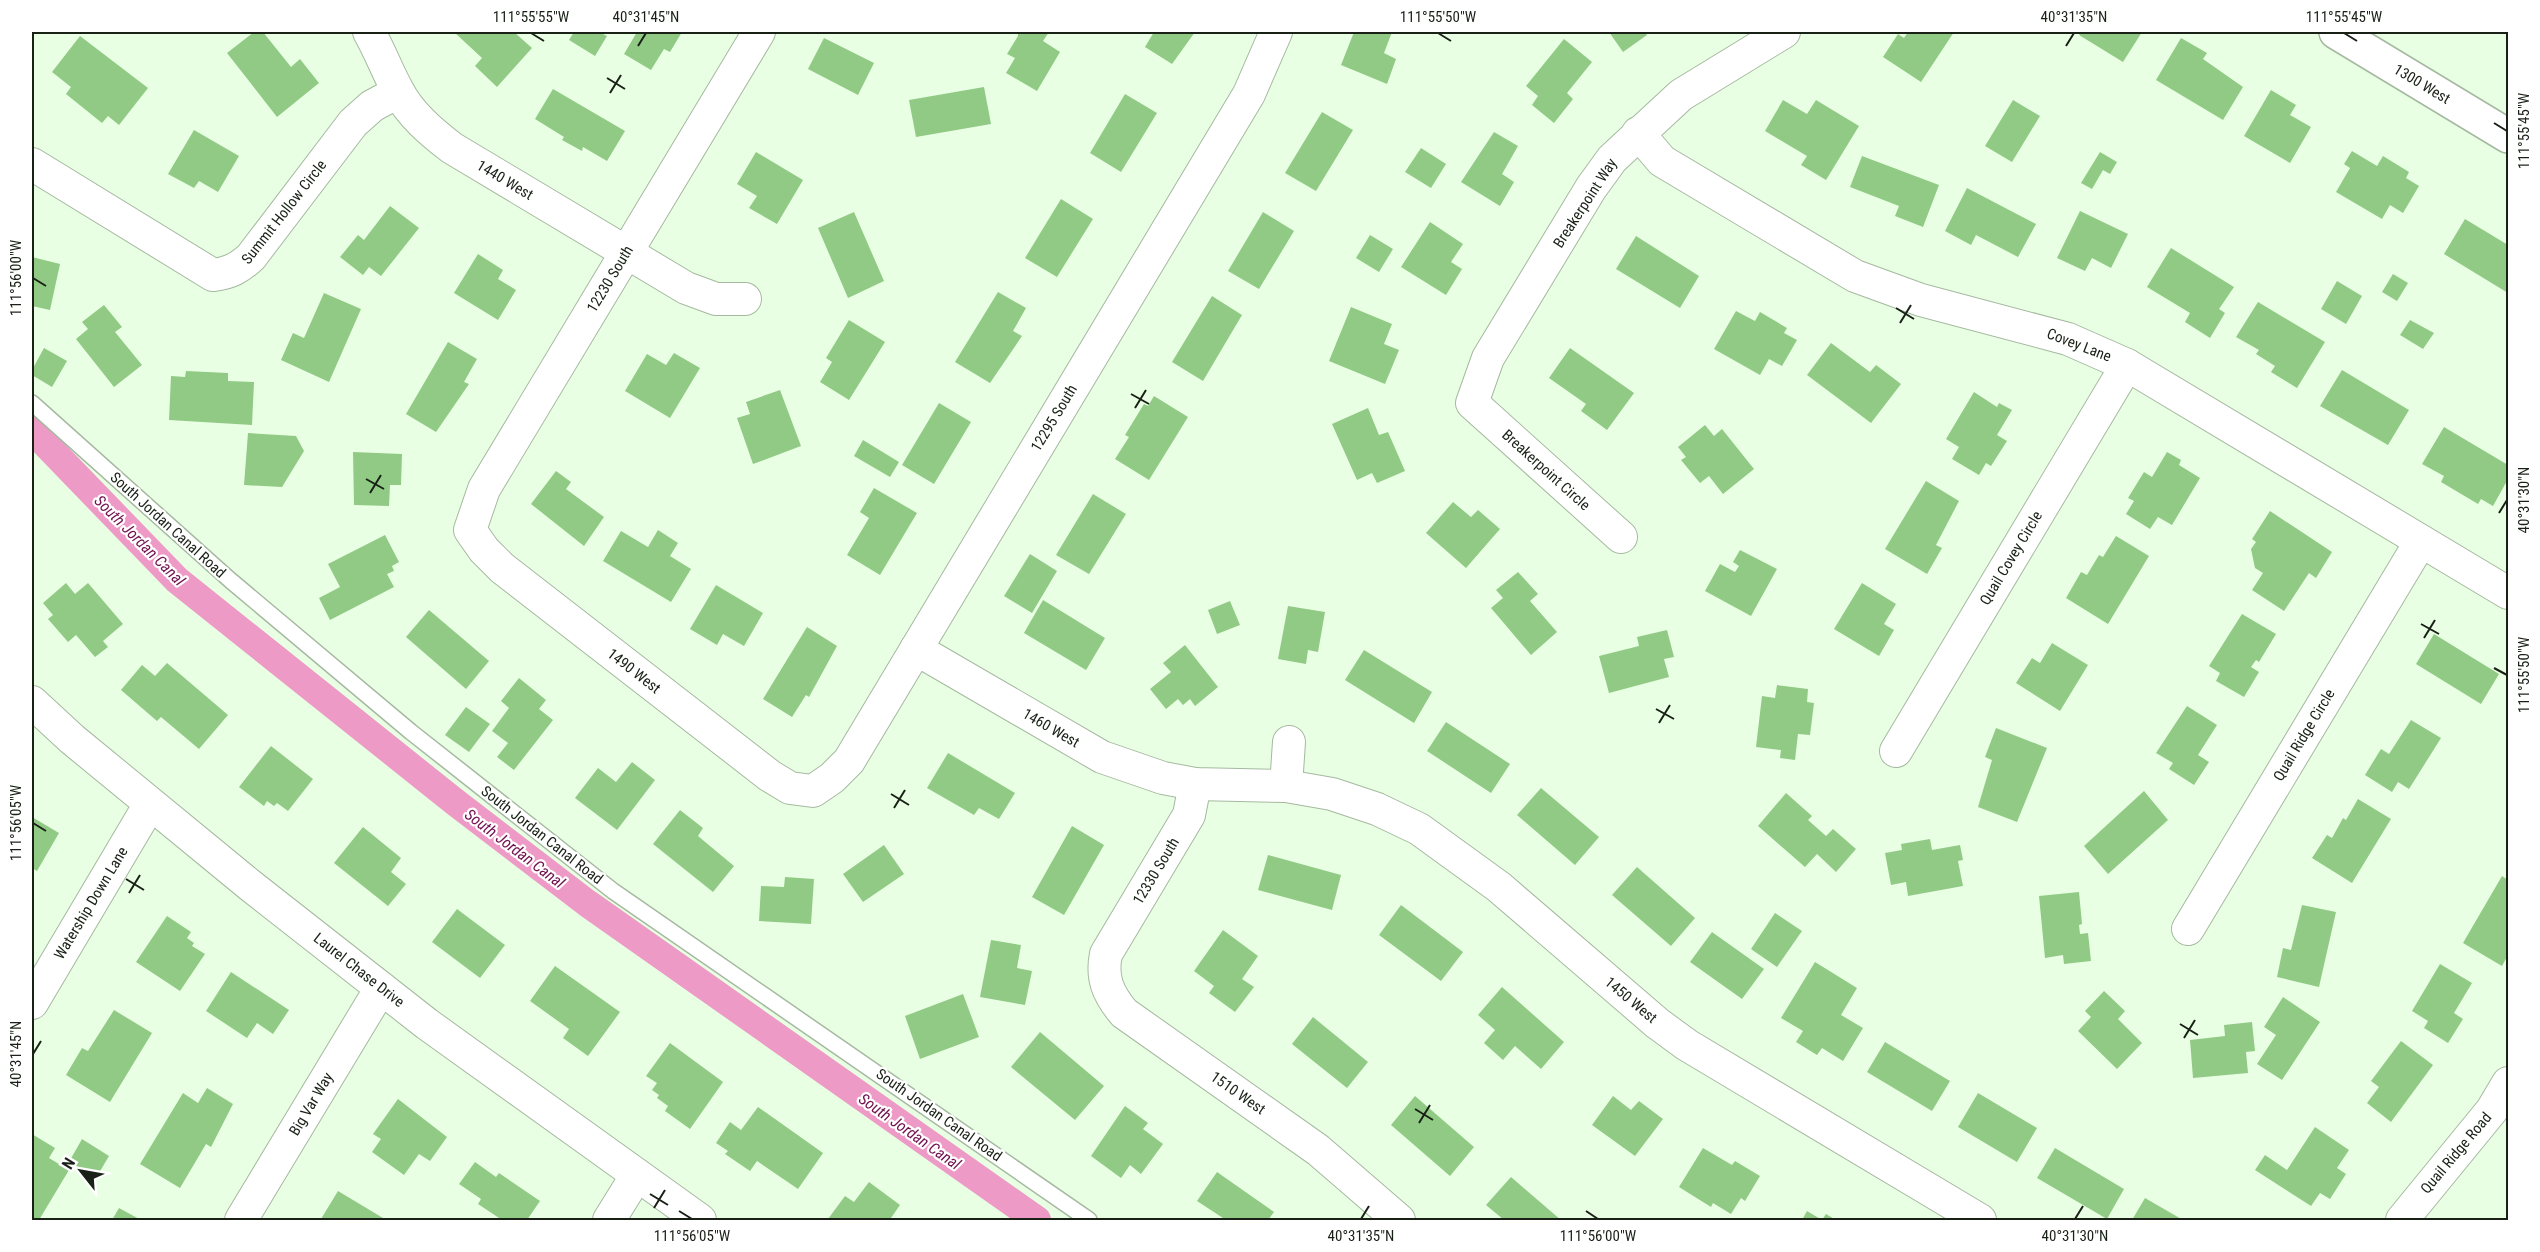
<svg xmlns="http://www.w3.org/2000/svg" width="2540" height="1252" font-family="'Roboto Condensed',sans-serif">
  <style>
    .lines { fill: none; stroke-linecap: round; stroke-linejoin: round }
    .canal { stroke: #ed9bc6; stroke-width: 28 }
    .building { fill: #91ca85 }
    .lane-casing { stroke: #a5b9a0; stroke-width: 18 }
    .street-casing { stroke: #a5b9a0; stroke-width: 34 }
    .secondary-casing { stroke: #a5b9a0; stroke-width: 36 }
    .lane { stroke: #fff; stroke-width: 15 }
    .street { stroke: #fff; stroke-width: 32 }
    .secondary { stroke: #fff; stroke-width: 33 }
    .ticks { fill: none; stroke: #192117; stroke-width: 2 }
    .labels { text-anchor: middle; stroke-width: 4.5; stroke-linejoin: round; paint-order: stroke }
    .street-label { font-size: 15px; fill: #192117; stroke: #fff }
    .water-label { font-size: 16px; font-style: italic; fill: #71114f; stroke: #fff }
    .neatline { fill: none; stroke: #192117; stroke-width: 2 }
    .ticks-label { font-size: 15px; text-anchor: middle; fill: #192117 }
  </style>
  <rect width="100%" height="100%" fill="#e9ffe4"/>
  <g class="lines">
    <!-- canal -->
    <polyline class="canal" points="32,430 177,580 455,802 587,903 1037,1220"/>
  </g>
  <!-- building -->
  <g class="building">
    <polygon points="254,32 263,32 291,67 300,59 319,83 277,117 227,53"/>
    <polygon points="454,32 514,32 532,48 497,87 475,66 482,58"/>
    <polygon points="574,32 599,32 607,36 595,56 569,40"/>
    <polygon points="637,32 682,32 670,52 664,49 651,70 624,54"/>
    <polygon points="1018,32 1049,32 1043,41 1060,52 1037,91 1006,73 1015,58 1007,54 1018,36"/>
    <polygon points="1154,32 1195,32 1172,64 1145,47"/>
    <polygon points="1354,32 1392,32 1384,53 1396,59 1387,84 1341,65"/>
    <polygon points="1609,32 1645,32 1647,35 1623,52"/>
    <polygon points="1908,32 1954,32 1921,82 1883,57 1898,34 1904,38"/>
    <polygon points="2081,32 2142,32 2123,62 2079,35"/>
    <polygon points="80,36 148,88 119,125 108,116 102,123 66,94 71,87 52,72"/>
    <polygon points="824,38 874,63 858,95 808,69"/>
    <polygon points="2181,38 2207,53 2203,59 2243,87 2223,120 2156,80"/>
    <polygon points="1564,39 1592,62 1567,93 1573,99 1554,123 1532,105 1538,96 1526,86"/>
    <polygon points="984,87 991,124 916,137 909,100"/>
    <polygon points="553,89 625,131 607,161 583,147 582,151 562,140 564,137 535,119"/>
    <polygon points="2271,90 2296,105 2290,115 2311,127 2290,163 2244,136"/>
    <polygon points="1125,94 1157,113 1121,172 1090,153"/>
    <polygon points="1783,100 1807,114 1816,100 1859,126 1826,180 1801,165 1807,156 1765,131"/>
    <polygon points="2013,100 2040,116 2012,162 1985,146"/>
    <polygon points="1322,112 1353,130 1316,191 1285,173"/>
    <polygon points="194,130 239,156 218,192 199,181 194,188 168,174"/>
    <polygon points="1494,132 1518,146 1502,174 1514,182 1500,206 1461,182"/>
    <polygon points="1421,148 1446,164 1431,188 1405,172"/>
    <polygon points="2352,151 2377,166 2383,156 2409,172 2406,178 2419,186 2403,213 2390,205 2382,219 2336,192 2350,168 2344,164"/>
    <polygon points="756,152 803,180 777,224 749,208 757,196 737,184"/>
    <polygon points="2100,152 2117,162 2110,174 2103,170 2092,189 2081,183"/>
    <polygon points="1862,156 1939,185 1923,227 1895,216 1899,206 1850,187"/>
    <polygon points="1967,188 2036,224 2018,257 1976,235 1971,245 1945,231"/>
    <polygon points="1061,199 1093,219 1057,277 1025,258"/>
    <polygon points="390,206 419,228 381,276 369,267 363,275 340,257 358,235 364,240"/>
    <polygon points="2080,211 2128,234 2111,268 2092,258 2085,271 2057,258"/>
    <polygon points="854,212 884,281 848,298 818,228"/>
    <polygon points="1263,212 1294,231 1259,289 1228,271"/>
    <polygon points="2465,219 2508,245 2508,293 2444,254"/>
    <polygon points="1430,222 1463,244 1451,262 1462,269 1446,295 1401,267"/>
    <polygon points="1370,235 1393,249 1379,272 1356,258"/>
    <polygon points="1636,236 1699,276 1680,308 1616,269"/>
    <polygon points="2171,248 2234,287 2219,309 2225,313 2210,338 2185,322 2190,313 2147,287"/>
    <polygon points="478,254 503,270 498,279 516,290 498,320 454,293"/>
    <polygon points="32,257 60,264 50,310 32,306"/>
    <polygon points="2393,274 2408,283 2397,301 2382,292"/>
    <polygon points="2337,281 2362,296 2346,324 2321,309"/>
    <polygon points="998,292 1026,308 1013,331 1022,336 990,383 955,362"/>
    <polygon points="324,293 361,309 329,382 281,360 293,333 304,338"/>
    <polygon points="1212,296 1242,315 1203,381 1172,362"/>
    <polygon points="2258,302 2325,342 2297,388 2271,372 2275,366 2256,354 2259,350 2236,337"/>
    <polygon points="104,305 122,327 115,332 142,365 114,387 76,339 88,329 82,322"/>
    <polygon points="1351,307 1392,324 1384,344 1399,350 1385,384 1329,361"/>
    <polygon points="1736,311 1755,321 1760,312 1787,328 1784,333 1797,340 1782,366 1769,359 1760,375 1714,349"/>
    <polygon points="849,320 885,342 849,400 820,382 832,362 826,358"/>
    <polygon points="2410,320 2434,333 2423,349 2400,335"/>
    <polygon points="448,342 477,359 464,382 469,384 436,432 406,414"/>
    <polygon points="1831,343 1870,372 1876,365 1901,384 1871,423 1807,375"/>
    <polygon points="44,348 67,361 52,387 32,375 32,370"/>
    <polygon points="1570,348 1634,393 1607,430 1581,411 1586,404 1549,378"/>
    <polygon points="674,353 700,368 670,418 625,391 647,354 666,365"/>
    <polygon points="2342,370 2409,410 2388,445 2320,406"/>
    <polygon points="186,371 228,373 228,381 254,382 252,425 169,420 171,376 185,377"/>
    <polygon points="780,390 801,446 753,464 737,418 750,414 746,402"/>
    <polygon points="1974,392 1997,407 1999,403 2012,410 1997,435 2007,441 1991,466 1986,463 1979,475 1952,459 1959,447 1946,439"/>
    <polygon points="1154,396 1188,417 1149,480 1115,459 1129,437 1125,435 1144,404 1148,406"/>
    <polygon points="939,403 971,422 934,484 902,465"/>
    <polygon points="1368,408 1379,435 1388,432 1405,471 1377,483 1372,473 1357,480 1332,424"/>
    <polygon points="1705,425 1714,436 1722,429 1754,469 1723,494 1709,476 1700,483 1681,460 1686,457 1678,447"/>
    <polygon points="2444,427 2508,465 2508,479 2493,506 2481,499 2478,504 2441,482 2444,476 2422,464"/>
    <polygon points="248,433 296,436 304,451 282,487 244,485"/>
    <polygon points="863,440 899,462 890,477 854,456"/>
    <polygon points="353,452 402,454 401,485 390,485 389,506 354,505"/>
    <polygon points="2167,452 2181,460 2179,465 2200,478 2172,525 2158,517 2150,529 2126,514 2134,501 2128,498 2144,472 2152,477"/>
    <polygon points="556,471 571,482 566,489 604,517 584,546 531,504"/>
    <polygon points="1926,481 1959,501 1936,545 1942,548 1927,574 1885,549"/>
    <polygon points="874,488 917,513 880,575 847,555 869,518 860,512"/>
    <polygon points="1093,494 1126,514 1089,574 1056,555"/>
    <polygon points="1453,502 1471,517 1478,510 1500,529 1466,568 1426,533"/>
    <polygon points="2270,511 2332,552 2316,578 2309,573 2284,611 2252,590 2263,573 2255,568 2251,549 2256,542 2252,539"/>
    <polygon points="658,530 678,543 670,556 691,569 671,602 603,561 621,531 648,547"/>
    <polygon points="385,535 399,562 392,566 394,571 387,574 394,587 330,620 319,598 340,587 328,564"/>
    <polygon points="2116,536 2149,556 2108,624 2066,598 2081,572 2087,575 2099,555 2103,557"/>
    <polygon points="1740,550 1777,569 1751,616 1705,591 1720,564 1735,572 1739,566 1733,562"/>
    <polygon points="1030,554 1057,571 1032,613 1004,596"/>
    <polygon points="1518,572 1538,594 1530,601 1557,632 1531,655 1491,608 1503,598 1496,590"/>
    <polygon points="66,583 75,594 88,583 123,624 103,641 108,647 95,657 76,635 68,642 48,619 53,615 43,603"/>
    <polygon points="1862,583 1896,604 1884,624 1894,630 1879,656 1834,629"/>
    <polygon points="716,585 763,613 744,646 723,634 717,645 690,629"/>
    <polygon points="1043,600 1105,638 1086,670 1024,633"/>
    <polygon points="1230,601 1240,625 1217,634 1208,610"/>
    <polygon points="1288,606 1325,612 1318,652 1308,650 1306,664 1278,659"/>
    <polygon points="429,610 489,661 466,689 406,637"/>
    <polygon points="2242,614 2276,634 2259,662 2256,660 2251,667 2259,672 2244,697 2216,681 2220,673 2209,666"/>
    <polygon points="807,627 837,646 809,697 806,695 792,717 763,699"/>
    <polygon points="1667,630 1674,657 1664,659 1669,677 1609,693 1599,656 1639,646 1637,637"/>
    <polygon points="2434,634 2499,674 2481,704 2416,664"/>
    <polygon points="2052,643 2088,665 2060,711 2016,683 2032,658 2040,663"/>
    <polygon points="1185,645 1218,687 1195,706 1190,699 1183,705 1178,699 1166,709 1150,689 1171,672 1163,663"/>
    <polygon points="1364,650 1432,692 1414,723 1345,680"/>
    <polygon points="167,663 228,715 199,749 161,717 157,721 121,690 142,665 155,676"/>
    <polygon points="519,678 546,700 539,709 553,720 514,770 497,757 508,743 492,731 509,708 501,701"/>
    <polygon points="1777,685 1808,689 1807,702 1814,703 1810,735 1798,734 1795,760 1780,758 1781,750 1756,747 1762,696 1775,698"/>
    <polygon points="2187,706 2217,725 2198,755 2209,762 2194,785 2169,769 2173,763 2156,753"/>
    <polygon points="466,707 490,724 469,752 445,735"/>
    <polygon points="2411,720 2441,738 2409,789 2398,782 2392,792 2365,775 2381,749 2389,754"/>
    <polygon points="1446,722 1510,764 1491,793 1427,751"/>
    <polygon points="1996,728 2047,748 2017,822 1978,807 1992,760 1985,757"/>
    <polygon points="271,746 313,779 288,811 277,803 274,806 267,801 264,806 239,787"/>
    <polygon points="948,753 1015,793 999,819 979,808 974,815 927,788"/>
    <polygon points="632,762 655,780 617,830 575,798 598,768 616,782"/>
    <polygon points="1541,788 1599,837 1575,865 1517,815"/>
    <polygon points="2144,791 2168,820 2108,874 2084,846"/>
    <polygon points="1786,793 1812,816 1808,820 1826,836 1833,829 1856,849 1836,872 1817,854 1805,867 1758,826"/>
    <polygon points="2358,799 2391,819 2352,883 2312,858 2327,835 2332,838 2343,818 2346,820"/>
    <polygon points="680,810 703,828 698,836 734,866 713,892 653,844"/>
    <polygon points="32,817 59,833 37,871 32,868"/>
    <polygon points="1072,826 1104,845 1064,915 1032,897"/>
    <polygon points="363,827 401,858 391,872 406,884 388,906 334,863"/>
    <polygon points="1930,839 1932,850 1960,845 1963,860 1958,861 1963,886 1908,896 1906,882 1891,885 1885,853 1902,850 1901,844"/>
    <polygon points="884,845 904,874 863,902 843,874"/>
    <polygon points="1268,855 1341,875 1332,910 1258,890"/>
    <polygon points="1637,867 1695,918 1671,946 1612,895"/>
    <polygon points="2502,876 2508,880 2508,955 2502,966 2463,943"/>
    <polygon points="785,877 814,879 811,924 759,921 761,886 784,887"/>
    <polygon points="2079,892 2082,924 2079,925 2080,934 2088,933 2091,961 2064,964 2063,955 2045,958 2039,896"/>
    <polygon points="1401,905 1463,952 1441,981 1379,935"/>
    <polygon points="2302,905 2336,912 2319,987 2277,977 2283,948 2291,950"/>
    <polygon points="457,909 505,945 480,978 432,942"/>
    <polygon points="1775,913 1802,931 1777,967 1751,949"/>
    <polygon points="167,916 191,932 187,938 194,943 192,946 205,954 180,991 136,962"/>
    <polygon points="1223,930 1258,956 1242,979 1254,987 1235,1012 1209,993 1214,986 1194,971"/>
    <polygon points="1712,932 1764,969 1742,999 1690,962"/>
    <polygon points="991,940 1021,945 1017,968 1032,971 1025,1005 980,997"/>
    <polygon points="1815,962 1857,988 1841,1015 1863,1028 1843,1061 1822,1048 1817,1055 1796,1042 1803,1031 1781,1018"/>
    <polygon points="2440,964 2472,983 2454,1013 2463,1019 2448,1043 2424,1028 2428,1021 2412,1011"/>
    <polygon points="555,966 620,1012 588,1056 563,1038 569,1029 530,1001"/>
    <polygon points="231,972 289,1010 273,1034 257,1023 247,1038 206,1011"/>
    <polygon points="1502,987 1564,1042 1541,1069 1515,1046 1503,1060 1484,1043 1495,1030 1478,1015"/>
    <polygon points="2104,991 2125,1011 2118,1019 2142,1043 2117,1069 2078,1031 2091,1017 2085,1011"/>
    <polygon points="963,994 979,1037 920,1059 905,1016"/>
    <polygon points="2283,997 2320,1022 2282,1080 2257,1064 2276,1035 2264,1027"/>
    <polygon points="114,1010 152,1033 110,1102 66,1075 82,1048 88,1051"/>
    <polygon points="1313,1017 1368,1062 1347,1088 1292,1044"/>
    <polygon points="2252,1022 2255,1051 2246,1052 2248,1073 2193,1078 2190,1040 2225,1036 2224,1025"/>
    <polygon points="1040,1032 1104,1086 1075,1120 1011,1067"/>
    <polygon points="2401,1041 2433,1065 2391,1122 2367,1103 2379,1087 2371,1081"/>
    <polygon points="1885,1042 1950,1081 1932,1111 1867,1072"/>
    <polygon points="670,1043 723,1082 690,1129 665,1111 668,1106 657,1098 659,1095 652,1090 657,1083 646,1076"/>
    <polygon points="207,1088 233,1104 211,1147 206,1144 180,1188 140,1164 183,1093 198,1103"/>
    <polygon points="1978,1093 2037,1128 2017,1162 1958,1127"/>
    <polygon points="1415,1096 1474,1147 1450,1176 1391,1125"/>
    <polygon points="1613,1096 1631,1110 1639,1101 1663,1119 1635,1156 1592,1125"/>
    <polygon points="398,1099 447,1137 430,1161 419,1154 404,1175 372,1152 381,1139 373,1134"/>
    <polygon points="1125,1106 1148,1123 1143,1129 1163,1144 1141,1174 1130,1165 1121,1178 1091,1156"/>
    <polygon points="758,1107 823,1153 798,1189 757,1161 750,1171 725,1154 728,1151 716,1143 730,1122 741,1130"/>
    <polygon points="2315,1127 2349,1150 2337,1168 2346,1174 2330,1199 2320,1193 2311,1206 2255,1170 2265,1155 2287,1170"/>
    <polygon points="32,1134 55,1148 49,1158 69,1170 39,1220 32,1220"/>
    <polygon points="82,1139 109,1156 96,1178 69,1162"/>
    <polygon points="1703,1148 1732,1165 1735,1161 1760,1176 1745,1201 1741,1198 1731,1214 1713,1203 1711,1207 1679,1187"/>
    <polygon points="2055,1148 2124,1189 2107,1219 2037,1178"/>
    <polygon points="475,1162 496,1177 499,1173 540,1201 527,1220 502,1220 478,1204 481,1199 459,1184"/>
    <polygon points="1217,1172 1274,1212 1268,1220 1226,1220 1197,1201"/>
    <polygon points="1511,1177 1561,1220 1504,1220 1486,1205"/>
    <polygon points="869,1182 900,1205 891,1218 895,1220 828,1219 845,1196 854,1202"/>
    <polygon points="338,1191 383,1218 381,1220 321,1219"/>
    <polygon points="2145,1198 2183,1220 2132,1220"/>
    <polygon points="119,1208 141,1220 112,1220"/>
    <polygon points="1807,1211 1822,1220 1826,1214 1836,1220 1802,1220"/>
  </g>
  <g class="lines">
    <defs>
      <polyline id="lane" points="32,403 230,580 411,732 613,891 1089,1220"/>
      <g id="street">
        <path d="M369,32c11,19 18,39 29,59 12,23 33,41 54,57l234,140 30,11h29"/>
        <polyline points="759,32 484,489 470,530 484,550 502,568 770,776 790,788 813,791 832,778 849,761 1249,94 1276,32"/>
        <polyline points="1638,133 1662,161 1855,276 1921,300 2068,339 2127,365 2508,593"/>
        <path d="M32,164l181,111c17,-2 26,-7 38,-18l102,-134 19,-17 26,-14"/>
        <polyline points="1621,537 1472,403 1488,358 1591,188 1612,159 1681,95 1784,32"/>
        <polyline points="916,649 1102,757 1163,778 1195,784 1286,786 1332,794 1377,809 1419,829 1499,887 1657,1023 1687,1045 1980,1220"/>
        <polyline points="32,702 72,739 251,886 427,1024 700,1220"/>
        <polyline points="1896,751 2127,365"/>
        <path d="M1195,784l-6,31 -83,139c-5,24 2,40 18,59l194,137 81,70"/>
        <polyline points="1286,786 1289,742"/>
        <polyline points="2188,929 2421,541"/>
        <polyline points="32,1003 150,804"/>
        <polyline points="241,1220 381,988"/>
        <polyline points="609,1220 637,1175"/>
        <polyline points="2402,1220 2492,1110 2508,1083"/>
      </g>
      <polyline id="secondary" points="2336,32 2508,136"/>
    </defs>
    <!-- lane casing -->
    <use href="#lane" class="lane-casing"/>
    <!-- street casing -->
    <use href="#street" class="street-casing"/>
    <!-- secondary casing -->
    <use href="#secondary" class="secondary-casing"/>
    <!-- lane -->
    <use href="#lane" class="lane"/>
    <!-- street -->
    <use href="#street" class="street"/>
    <!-- secondary -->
    <use href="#secondary" class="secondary"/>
  </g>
  <!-- ticks -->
  <path class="ticks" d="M531,33l13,8M1438,33l13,8M2344,33l13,8M638,46l8,-13M2066,46l8,-13M607,78l18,11M610,93l11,-18M2494,123l13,8M33,278l13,8M1896,308l18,11M1900,323l11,-18M1131,394l18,10M1135,408l11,-18M366,479l18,10M370,493l11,-18M2499,513l8,-13M2421,624l18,10M2424,638l11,-18M2494,668l13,7M1656,709l18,10M1659,723l11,-18M891,794l18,11M894,808l11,-18M33,823l13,8M126,879l18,11M129,893l11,-18M2180,1024l18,11M2184,1038l11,-18M33,1054l8,-13M1415,1109l18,11M1419,1123l11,-18M650,1194l18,11M654,1208l11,-18M679,1211l13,8M1586,1211l12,8M1361,1219l8,-13M2075,1219l8,-13"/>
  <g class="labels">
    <!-- street labels -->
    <g class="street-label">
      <text transform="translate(2422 84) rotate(31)" y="5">1300 West</text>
      <text transform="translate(505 180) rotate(31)" y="5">1440 West</text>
      <text transform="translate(1585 203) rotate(-57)" y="5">Breakerpoint Way</text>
      <text transform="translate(284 212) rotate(-52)" y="5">Summit Hollow Circle</text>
      <text transform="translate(610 279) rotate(-59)" y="5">12230 South</text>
      <text transform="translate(2079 345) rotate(21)" y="5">Covey Lane</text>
      <text transform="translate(1054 418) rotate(-59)" y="5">12295 South</text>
      <text transform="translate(1546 470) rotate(42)" y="5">Breakerpoint Circle</text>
      <text transform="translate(168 525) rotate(42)" y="5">South Jordan Canal Road</text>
      <text transform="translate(2011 558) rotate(-59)" y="5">Quail Covey Circle</text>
      <text transform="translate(634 671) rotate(38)" y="5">1490 West</text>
      <text transform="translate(1051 728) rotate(30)" y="5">1460 West</text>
      <text transform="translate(2304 735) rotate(-59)" y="5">Quail Ridge Circle</text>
      <text transform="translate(542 835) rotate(38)" y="5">South Jordan Canal Road</text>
      <text transform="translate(1156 871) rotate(-59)" y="5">12330 South</text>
      <text transform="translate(91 903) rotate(-59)" y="5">Watership Down Lane</text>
      <text transform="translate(359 970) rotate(38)" y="5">Laurel Chase Drive</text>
      <text transform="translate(1631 1000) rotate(40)" y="5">1450 West</text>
      <text transform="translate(1238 1093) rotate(35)" y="5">1510 West</text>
      <text transform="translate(311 1104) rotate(-59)" y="5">Big Var Way</text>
      <text transform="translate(939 1115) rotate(35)" y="5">South Jordan Canal Road</text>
      <text transform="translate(2456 1153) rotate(-50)" y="5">Quail Ridge Road</text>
    </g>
    <!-- water labels -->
    <g class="water-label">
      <text transform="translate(140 540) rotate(45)" y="6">South Jordan Canal</text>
      <text transform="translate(515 848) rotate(37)" y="6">South Jordan Canal</text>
      <text transform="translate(910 1131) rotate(35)" y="6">South Jordan Canal</text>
    </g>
  </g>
  <!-- border -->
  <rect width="2540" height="1252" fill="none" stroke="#ffffff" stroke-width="66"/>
  <!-- north arrow -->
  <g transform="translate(81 1171) rotate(301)" stroke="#ffffff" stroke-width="4.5" paint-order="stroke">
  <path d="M0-4.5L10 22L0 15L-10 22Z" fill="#192117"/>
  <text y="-9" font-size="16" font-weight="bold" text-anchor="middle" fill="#192117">N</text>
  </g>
  <rect x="33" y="33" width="2474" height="1186" class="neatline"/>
  <g class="ticks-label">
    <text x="531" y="22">111°55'55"W</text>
    <text x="646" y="22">40°31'45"N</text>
    <text x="1438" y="22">111°55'50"W</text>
    <text x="2074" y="22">40°31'35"N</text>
    <text x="2344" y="22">111°55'45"W</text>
    <text transform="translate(2524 131) rotate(-90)" y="5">111°55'45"W</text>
    <text transform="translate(16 278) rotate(-90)" y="5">111°56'00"W</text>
    <text transform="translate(2524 500) rotate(-90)" y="5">40°31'30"N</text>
    <text transform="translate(2524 675) rotate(-90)" y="5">111°55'50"W</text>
    <text transform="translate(16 823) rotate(-90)" y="5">111°56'05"W</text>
    <text transform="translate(16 1054) rotate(-90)" y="5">40°31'45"N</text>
    <text x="692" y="1241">111°56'05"W</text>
    <text x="1361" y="1241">40°31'35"N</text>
    <text x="1598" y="1241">111°56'00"W</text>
    <text x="2075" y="1241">40°31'30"N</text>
  </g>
</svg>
